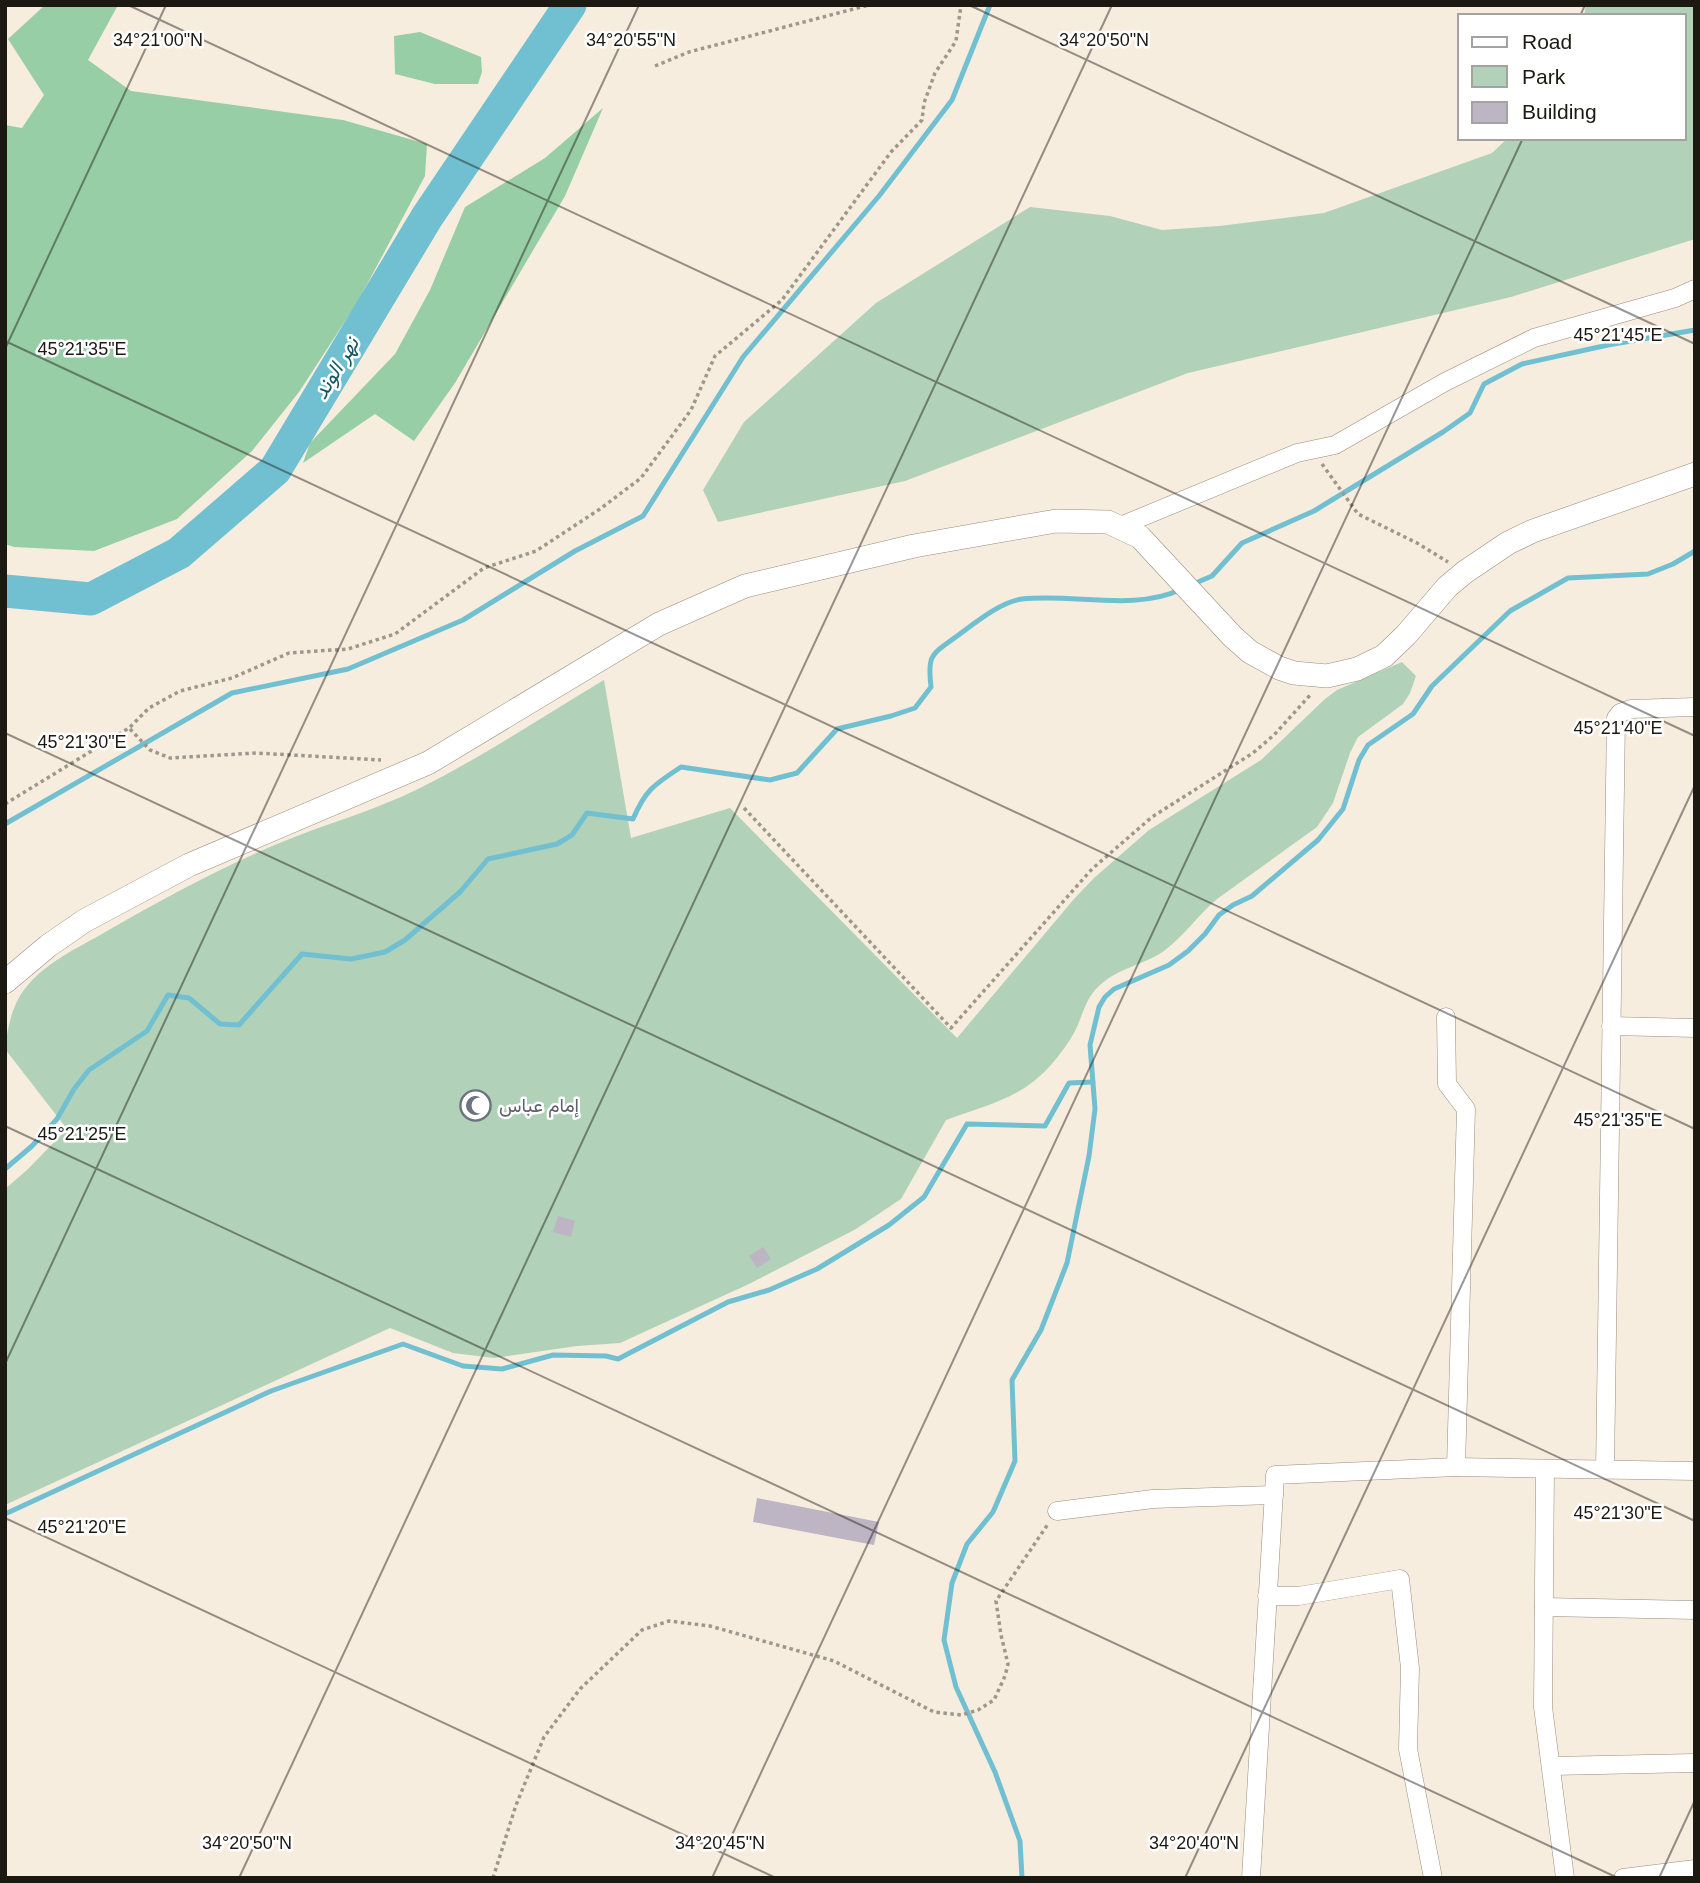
<svg xmlns="http://www.w3.org/2000/svg" width="1700" height="1883" font-family="Helvetica,Vazirmatn,sans-serif">
  <style>
    .green { fill: #b1d1b8 }
    .forest { fill: #97cea5 }
    .lines { fill: none; stroke-linecap: round; stroke-linejoin: round }
    .stream { stroke: #71c0d1; stroke-width: 5 }
    .river { stroke: #71c0d1; stroke-width: 33 }
    .building { fill: #bdb4c4 }
    .street-casing { stroke: #968d7f; stroke-width: 19 }
    .secondary-casing { stroke: #968d7f; stroke-width: 24 }
    .path { stroke: #9e978b; stroke-width: 3.5; stroke-dasharray: 3.5 3.5; stroke-linecap: butt }
    .street { stroke: #fff; stroke-width: 18 }
    .secondary { stroke: #fff; stroke-width: 23 }
    .ticks { fill: none; stroke: #1c1913; stroke-width: 2; stroke-opacity: 0.45 }
    .labels { text-anchor: middle; stroke-width: 5; stroke-linejoin: round; paint-order: stroke }
    .worship-label { font-size: 19px; fill: #5b616d; stroke: #fff; text-anchor: start }
    .water-label { font-size: 21px; font-style: italic; fill: #135764; stroke: #fff }
    .ticks-label { font-size: 18px; text-anchor: middle; fill: #1c1913; stroke: #fff; stroke-width: 5; stroke-linejoin: round; paint-order: stroke }
  </style>
  <rect width="100%" height="100%" fill="#f7edde"/>
  <!-- green -->
  <g class="green">
    <polygon points="1586,5 1695,5 1695,239 1511,297 1188,373 905,481 718,522 703,490 744,422 876,303 1030,207 1110,216 1162,230 1219,226 1324,213 1492,153 1508,138 1684,138 1684,16 1584,16"/>
    <path d="M1402,662l14,14 -6,17 -7,11 -45,33 -8,16 -17,50 -16,24 -100,72c-19,16 -33,37 -53,52 -23,16 -48,16 -69,39 -12,14 -14,33 -24,48 -36,56 -65,61 -125,82l-45,79 -45,30 -107,55 -129,59 -43,3 -83,12 -41,-5 -63,-25 -385,177v-316l22,-19 40,-41 -62,-80c3,-23 7,-46 23,-64 20,-24 52,-38 79,-54 57,-33 118,-66 180,-91 42,-17 88,-30 129,-50 65,-32 126,-73 188,-110l27,158 99,-30 227,230 117,-139 20,-21 55,-48 112,-70 64,-61 12,-9z"/>
  </g>
  <!-- forest -->
  <g class="forest">
    <polygon points="45,5 118,5 88,60 131,91 343,120 427,144 425,176 357,303 299,392 252,451 177,519 94,551 14,547 5,544 5,125 22,128 44,95 8,39"/>
    <polygon points="420,32 481,57 482,72 478,84 435,84 395,74 394,36"/>
    <polygon points="603,108 565,196 455,383 414,441 375,414 303,463 310,443 395,354 430,290 465,207 545,158"/>
  </g>
  <g class="lines">
    <!-- stream -->
    <g class="stream">
      <polyline points="1191,585 1212,576 1242,543 1314,511 1443,432 1470,413 1484,384 1522,364 1608,345 1695,330"/>
      <polyline points="5,824 232,693 348,669 463,620 575,551 643,516 743,357 879,196 952,100 990,5"/>
      <path d="M5,1169l27,-23 25,-27 17,-30 15,-19 58,-39 21,-36 21,3 31,26 19,1 63,-71 49,5 34,-7 20,-12 55,-48 28,-33 69,-15 15,-9 15,-22 46,6c13,-30 21,-34 48,-52l89,13 27,-7 40,-44 54,-13 24,-8 16,-21c-4,-34 1,-32 26,-51 18,-13 43,-34 65,-37 52,-6 111,13 160,-10"/>
      <polyline points="5,1514 271,1391 403,1344 463,1366 502,1369 553,1355 606,1356 618,1359 728,1302 769,1290 817,1269 889,1225 924,1197 967,1124 1045,1126 1069,1083 1093,1082"/>
      <polyline points="1022,1878 1020,1841 995,1772 956,1687 944,1640 952,1583 967,1544 993,1512 1015,1461 1012,1380 1041,1330 1067,1263 1089,1156 1095,1109 1090,1045 1099,1007 1105,997 1114,989 1169,965 1188,951 1205,934 1219,915 1233,905 1252,896 1318,840 1343,809 1359,760 1368,745 1413,714 1432,686 1510,611 1568,578 1648,574 1673,564 1695,551"/>
    </g>
    <!-- river -->
    <polyline class="river" points="5,591 91,599 179,553 275,470 427,217 570,5"/>
  </g>
  <!-- building -->
  <g class="building">
    <polygon points="558,1216 575,1221 571,1237 553,1232"/>
    <polygon points="763,1247 771,1259 757,1268 749,1256"/>
    <polygon points="757,1498 879,1522 874,1545 753,1522"/>
  </g>
  <g class="lines">
    <defs>
      <g id="street">
        <polyline points="1118,527 1297,453 1335,445 1445,382 1534,338 1675,298 1695,289"/>
        <polyline points="1446,1017 1447,1084 1466,1109 1456,1467"/>
        <polyline points="1611,1026 1695,1028"/>
        <polyline points="1545,1469 1543,1707 1565,1878"/>
        <polyline points="1605,1470 1616,718 1620,713 1631,709 1695,707"/>
        <polyline points="1057,1511 1153,1499 1274,1495"/>
        <polyline points="1267,1596 1299,1596 1400,1579 1410,1668 1408,1749 1433,1878"/>
        <polyline points="1544,1607 1695,1610"/>
        <polyline points="1552,1766 1695,1763"/>
        <polyline points="1251,1878 1275,1475 1456,1467 1695,1471"/>
        <polyline points="1623,1878 1695,1869"/>
      </g>
      <polyline id="secondary" points="5,982 48,946 84,921 189,865 428,763 659,624 745,586 914,546 1056,521 1108,522 1140,537 1233,637 1250,652 1279,668 1294,673 1327,676 1357,669 1384,656 1406,635 1447,587 1465,572 1508,543 1533,531 1695,474"/>
    </defs>
    <!-- street casing -->
    <use href="#street" class="street-casing"/>
    <!-- secondary casing -->
    <use href="#secondary" class="secondary-casing"/>
    <!-- path -->
    <g class="path">
      <polyline points="655,66 689,52 869,5"/>
      <polyline points="1322,464 1358,514 1417,543 1448,562"/>
      <polyline points="130,729 150,750 170,758 256,753 381,760"/>
      <polyline points="5,804 129,728 149,708 180,691 232,678 289,653 348,649 395,634 484,568 536,551 600,509 641,478 691,410 715,356 782,300 891,152 922,120 924,103 935,73 956,41 961,5"/>
      <polyline points="744,808 951,1028 1092,869 1152,817 1253,753 1274,735 1312,693"/>
      <polyline points="493,1878 516,1805 544,1737 580,1689 642,1630 669,1621 710,1626 834,1661 934,1712 961,1715 978,1710 994,1700 1005,1676 1008,1664 1001,1635 996,1601 1048,1524"/>
    </g>
    <!-- street -->
    <use href="#street" class="street"/>
    <!-- secondary -->
    <use href="#secondary" class="secondary"/>
  </g>
  <!-- ticks -->
  <path class="ticks" d="M128,5l1567,731M969,5l726,339M1580,16l5,-11M5,341l1690,788M5,349l161,-344M5,733l1690,788M5,1126l1613,752M5,1364l634,-1359M5,1518l771,360M239,1878l873,-1873M712,1878l811,-1740M1185,1878l510,-1093M1659,1878l36,-78"/>
  <!-- icons -->
  <defs>
    <symbol id="mosque-ring" viewBox="-11 -11 22 22"><circle r="9.5" fill="#fff" stroke="#6b7280" stroke-width="1.5"/><path d="M3.5-4.9A6 6 0 1 0 3.5 4.9A5 5 0 1 1 3.5-4.9Z" fill="#6b7280"/></symbol>
  </defs>
  <g fill-rule="evenodd">
    <use href="#mosque-ring" x="458" y="1088" width="35" height="35"/>
  </g>
  <g class="labels">
    <!-- worship labels -->
    <g class="worship-label">
      <text x="499" y="1112">إمام عباس</text>
    </g>
    <!-- water labels -->
    <g class="water-label">
      <text transform="translate(336 368) rotate(-59)" y="7">نهر الوند</text>
    </g>
  </g>
  <g class="ticks-label">
    <text x="158" y="46">34°21'00"N</text>
    <text x="631" y="46">34°20'55"N</text>
    <text x="1104" y="46">34°20'50"N</text>
    <text x="1618" y="341">45°21'45"E</text>
    <text x="82" y="355">45°21'35"E</text>
    <text x="1618" y="734">45°21'40"E</text>
    <text x="82" y="748">45°21'30"E</text>
    <text x="1618" y="1126">45°21'35"E</text>
    <text x="82" y="1140">45°21'25"E</text>
    <text x="1618" y="1519">45°21'30"E</text>
    <text x="82" y="1533">45°21'20"E</text>
    <text x="247" y="1849">34°20'50"N</text>
    <text x="720" y="1849">34°20'45"N</text>
    <text x="1194" y="1849">34°20'40"N</text>
  </g>
  <!-- border -->
  <rect width="1700" height="1883" fill="none" stroke="#1c1913" stroke-width="14"/>
  <!-- legend -->
  <rect x="1458" y="14" width="228" height="126" fill="#ffffff" stroke="#a4a3a1" stroke-width="2"/>
  <rect x="1472" y="37" width="35" height="10" fill="#ffffff" stroke="#a4a3a1" stroke-width="2"/>
  <text x="1522" y="49" font-size="21" fill="#1c1913">Road</text>
  <rect x="1472" y="66" width="35" height="21" fill="#b1d1b8" stroke="#a4a3a1" stroke-width="2"/>
  <text x="1522" y="84" font-size="21" fill="#1c1913">Park</text>
  <rect x="1472" y="102" width="35" height="21" fill="#bdb4c4" stroke="#a4a3a1" stroke-width="2"/>
  <text x="1522" y="119" font-size="21" fill="#1c1913">Building</text>
</svg>
